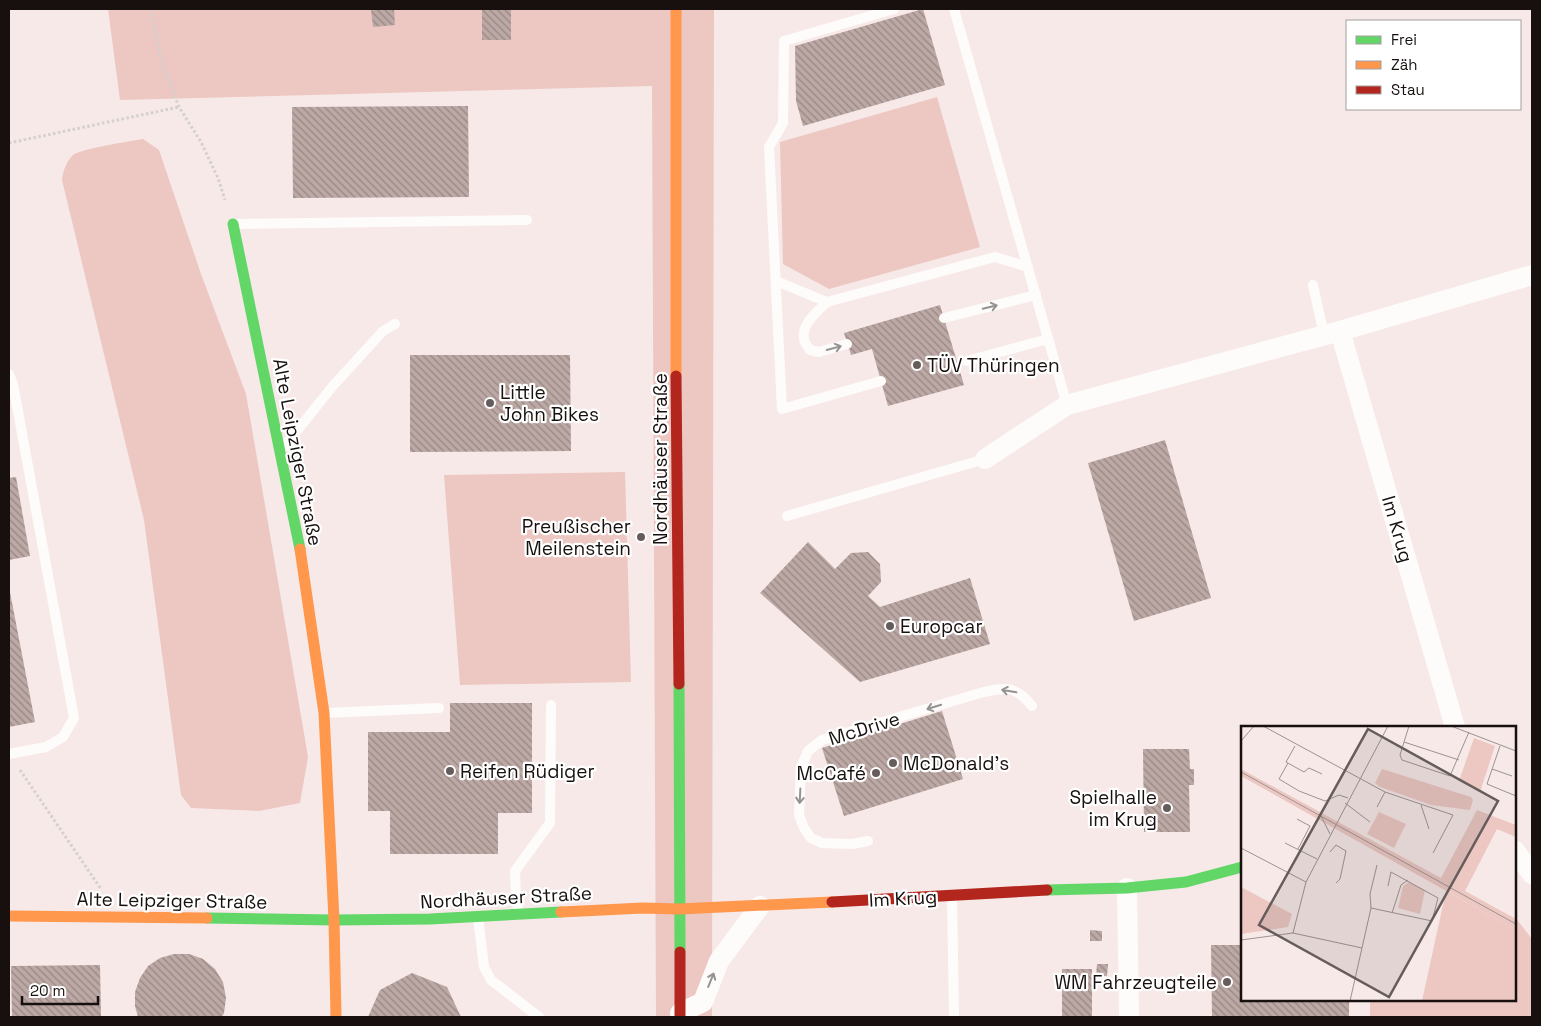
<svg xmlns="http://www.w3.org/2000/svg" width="1541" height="1026" font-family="'Space Grotesk',sans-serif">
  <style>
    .grass { fill: #edc7c2 }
    .building { fill: url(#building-back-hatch) }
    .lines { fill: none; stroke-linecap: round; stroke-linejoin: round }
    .path { stroke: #d3d0ce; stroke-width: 3; stroke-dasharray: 2.5 2.5; stroke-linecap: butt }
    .lane { stroke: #fefcfb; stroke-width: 10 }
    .street { stroke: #fefcfb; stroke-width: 20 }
    .fast { stroke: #63d668; stroke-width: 11 }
    .slow { stroke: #ff974d; stroke-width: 11 }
    .jam { stroke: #b3261e; stroke-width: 11 }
    .oneway { stroke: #969291 }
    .poi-dot { fill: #655c5b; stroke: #fff; stroke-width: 2 }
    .labels { text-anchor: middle; stroke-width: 4.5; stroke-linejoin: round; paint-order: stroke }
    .poi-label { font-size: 19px; fill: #17100f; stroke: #fff; text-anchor: start }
    .street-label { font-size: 19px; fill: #17100f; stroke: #fff }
    .inset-road { fill: none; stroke: #9d9291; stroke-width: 1 }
    .view { fill: #655c5b; fill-opacity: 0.15; stroke: #655c5b; stroke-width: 2.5 }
    .inset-edge { fill: none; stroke: #17100f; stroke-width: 2.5 }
  </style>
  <defs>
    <pattern id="building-back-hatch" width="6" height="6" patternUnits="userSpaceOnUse" patternTransform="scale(1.25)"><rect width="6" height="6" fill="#bca8a4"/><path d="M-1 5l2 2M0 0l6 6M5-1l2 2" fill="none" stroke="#988784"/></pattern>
  </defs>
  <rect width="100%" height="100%" fill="#f7e9e7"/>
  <!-- grass -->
  <g class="grass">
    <polygon points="108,9 714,9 712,1017 656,1017 652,86 120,100"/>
    <polygon points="937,97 980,247 829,289 783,264 780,142"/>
    <path d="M143,139l16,11 42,124 45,120 62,363 -8,46 -41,8 -68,-3 -10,-13 -37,-275 -82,-340c1,-9 4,-18 11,-25 7,-6 58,-14 70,-16z"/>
    <polygon points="625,472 631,682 460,685 444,475"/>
    <polygon points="1515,917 1532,939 1532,1017 1370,1017 1370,1000 1515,1000"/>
  </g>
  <!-- building -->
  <g class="building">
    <polygon points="371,9 394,9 395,25 373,27"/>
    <rect x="482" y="9" width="29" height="31"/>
    <polygon points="923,9 945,85 803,126 796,101 795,46"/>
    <polygon points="468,106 469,197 293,198 292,107"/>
    <polygon points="940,305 964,385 888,406 872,349 851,355 844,333"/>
    <polygon points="410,355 570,355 571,451 410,452"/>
    <polygon points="1165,440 1211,598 1134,621 1088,463"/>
    <polygon points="16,477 30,556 9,560 9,478"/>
    <polygon points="808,542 835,569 851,553 868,552 880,564 881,582 868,596 880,607 970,578 990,644 860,682 760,593"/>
    <polygon points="9,587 35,722 9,727"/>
    <polygon points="450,703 532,703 532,813 498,813 498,854 390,854 390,811 368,811 368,732 450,732"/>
    <polygon points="942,711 963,779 844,816 822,748"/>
    <polygon points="1143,749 1189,749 1190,769 1194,769 1194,785 1189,785 1190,832 1144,832"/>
    <polygon points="1090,930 1102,931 1102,941 1090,941"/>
    <polygon points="1211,945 1242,945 1242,1000 1349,1000 1349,1017 1212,1017"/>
    <polygon points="174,954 189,954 203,959 215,969 223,982 226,998 224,1013 222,1017 138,1017 135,1006 135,992 140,978 148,966 160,958"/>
    <polygon points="1097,964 1108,964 1107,976 1096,976"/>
    <polygon points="100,965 101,1017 12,1017 11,966"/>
    <rect x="1062" y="969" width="30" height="48"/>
    <polygon points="412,973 447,987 461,1017 368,1017 380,990"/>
  </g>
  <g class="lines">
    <!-- path -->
    <g class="path">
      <polyline points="151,9 161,60 179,107 201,142 218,178 225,200"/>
      <polyline points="9,143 179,107"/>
      <polyline points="20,770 101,889"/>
    </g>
    <!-- lane -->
    <g class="lane">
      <polyline points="954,9 1067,405"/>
      <polyline points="234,224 527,220"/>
      <polyline points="776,281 827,302 995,257 1028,267"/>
      <polyline points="1313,285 1324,335"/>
      <path d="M827,302c-9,9 -26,22 -23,37 0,4 4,8 6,11l9,2 28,-8"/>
      <polyline points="944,318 1036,295"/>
      <polyline points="967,361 1048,339"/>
      <polyline points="9,374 13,384 74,718 63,737 46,747 9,754"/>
      <polyline points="881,381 782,409 769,147 783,123 784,41 894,9"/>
      <polyline points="284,447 332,387 383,331 395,324"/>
      <polyline points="787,516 985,459"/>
      <polyline points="325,713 439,708"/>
      <path d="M868,841l-16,3 -30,-1 -11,-5 -7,-10 -5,-13 2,-48 7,-16 14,-11 158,-47c25,-6 35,-8 52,13"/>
      <polyline points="952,896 954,1017"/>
      <polyline points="519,913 516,899 515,871 550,823 551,705"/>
      <polyline points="478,918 484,967 491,980 539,1017"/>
    </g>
    <!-- street -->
    <g class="street">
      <polyline points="1340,331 1455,727"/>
      <polyline points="985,459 1067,405 1340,331 1532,275"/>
      <polyline points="1515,851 1532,874"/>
      <polyline points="1127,888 1129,1017"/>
      <polyline points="680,1013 703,1002 719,961 760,906"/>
    </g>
    <!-- fast -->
    <g class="fast">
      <polyline points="233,224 300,549"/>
      <polyline points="679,684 680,952"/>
      <polyline points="1047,890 1127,888 1186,882 1242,867"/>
      <polyline points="207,918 334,920 430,919 561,912"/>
    </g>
    <!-- slow -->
    <g class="slow">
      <polyline points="676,9 676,376"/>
      <polyline points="300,549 324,713 334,920 336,1017"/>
      <polyline points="561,912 643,908 679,909 832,902"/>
      <polyline points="9,916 207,918"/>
    </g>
    <!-- jam -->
    <g class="jam">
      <polyline points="676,376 679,684"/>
      <polyline points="832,902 1047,890"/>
      <polyline points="680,952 680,1017"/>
    </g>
  </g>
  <!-- one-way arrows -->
  <defs><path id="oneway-shaft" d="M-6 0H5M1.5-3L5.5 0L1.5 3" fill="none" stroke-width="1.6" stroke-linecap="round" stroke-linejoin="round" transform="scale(1.25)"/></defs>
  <g class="oneway">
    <use href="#oneway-shaft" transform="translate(990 307) rotate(-14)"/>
    <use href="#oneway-shaft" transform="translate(834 348) rotate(-15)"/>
    <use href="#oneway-shaft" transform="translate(1009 691) rotate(-170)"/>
    <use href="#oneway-shaft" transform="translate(934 707) rotate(163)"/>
    <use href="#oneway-shaft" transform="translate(800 796) rotate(93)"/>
    <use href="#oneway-shaft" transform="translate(711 980) rotate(-68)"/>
  </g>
  <!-- markers -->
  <g class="poi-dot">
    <circle cx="917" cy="365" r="5"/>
    <circle cx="490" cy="403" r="5"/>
    <circle cx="641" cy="537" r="5"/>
    <circle cx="890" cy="626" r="5"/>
    <circle cx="893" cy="763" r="5"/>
    <circle cx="450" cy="771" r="5"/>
    <circle cx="876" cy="773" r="5"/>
    <circle cx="1167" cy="808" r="5"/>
    <circle cx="1227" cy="982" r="5"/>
  </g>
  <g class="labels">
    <!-- poi labels -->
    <g class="poi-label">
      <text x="927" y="372">TÜV Thüringen</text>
      <text x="500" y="399">Little<tspan x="500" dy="22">John Bikes</tspan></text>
      <text x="631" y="533" text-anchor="end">Preußischer<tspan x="631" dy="22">Meilenstein</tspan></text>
      <text x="900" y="633">Europcar</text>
      <text x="903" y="770">McDonald's</text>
      <text x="460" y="778">Reifen Rüdiger</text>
      <text x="866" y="780" text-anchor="end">McCafé</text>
      <text x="1157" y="804" text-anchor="end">Spielhalle<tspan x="1157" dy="22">im Krug</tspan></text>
      <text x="1217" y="989" text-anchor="end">WM Fahrzeugteile</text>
    </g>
    <!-- street labels -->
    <g class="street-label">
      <text transform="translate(298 452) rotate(79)" y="7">Alte Leipziger Straße</text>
      <text transform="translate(660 459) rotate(-90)" y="7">Nordhäuser Straße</text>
      <text transform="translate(1398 529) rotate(74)" y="7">Im Krug</text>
      <text transform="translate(864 728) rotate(-17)" y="7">McDrive</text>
      <text transform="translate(506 897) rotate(-3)" y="7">Nordhäuser Straße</text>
      <text transform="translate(903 898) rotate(-3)" y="7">Im Krug</text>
      <text transform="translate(172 900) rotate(1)" y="7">Alte Leipziger Straße</text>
    </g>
  </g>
  <!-- overview -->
  <g transform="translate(1241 726)">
    <rect width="275" height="275" fill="#f7e9e7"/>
    <path d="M233,12l21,8 -15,46 -21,-11zM0,43l200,109 36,-68 39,15v12l-19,-8 -32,62 51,28v11l-275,-154zM141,43l89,28 2,3 -3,10 -39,-5 -51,-18 -5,-4zM138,86l27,12 -12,24 -27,-14zM168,156l16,8 -5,24 -22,-6 5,-22zM0,161l51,27 -4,13 -47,7z" fill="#edc7c2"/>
    <path d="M205,165l70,39v71h-94z" fill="#edc7c2"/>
    <path class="inset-road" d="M22,0l122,66 68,23 -20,38M168,0l-9,29 2,5 48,16 19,-44M210,0l65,25M0,15l13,-15M163,16l55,18M54,20l-9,16 18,10 5,-4 13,6M259,20l-13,38 29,12M47,37l-9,16 20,12 26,10 14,-6 9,3M251,43l20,7M0,46l275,152M104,77l25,19M180,79l8,24M136,81l8,-15M80,90l9,18M56,93l13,7 -12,23M44,117l32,16M0,122l65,34M89,126l6,-7 10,6 -6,28 -4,4M130,182l61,13 6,-23 -47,-26 -3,14M151,187l9,-28 7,-5M52,207l69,15M0,214l52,-7 13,-51 82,-156M109,275l21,-93 -1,-14 7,-29"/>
    <path class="view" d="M127,3l130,72 -109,196 -130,-72z"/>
    <rect width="275" height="275" class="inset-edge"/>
  </g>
  <!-- border -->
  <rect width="1541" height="1026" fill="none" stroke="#17100f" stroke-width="20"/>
  <!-- legend -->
  <rect x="1346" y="20" width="175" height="90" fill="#ffffff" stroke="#a29f9f"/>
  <rect x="1356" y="36" width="25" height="8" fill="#63d668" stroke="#a29f9f"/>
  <text x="1391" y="45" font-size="15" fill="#17100f">Frei</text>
  <rect x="1356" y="61" width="25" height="8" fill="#ff974d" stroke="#a29f9f"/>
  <text x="1391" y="70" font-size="15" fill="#17100f">Zäh</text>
  <rect x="1356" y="86" width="25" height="8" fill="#b3261e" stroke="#a29f9f"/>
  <text x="1391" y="95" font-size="15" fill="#17100f">Stau</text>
  <!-- scale -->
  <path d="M22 996v8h76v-8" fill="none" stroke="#17100f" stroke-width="2.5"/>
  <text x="30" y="996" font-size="15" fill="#17100f" stroke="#ffffff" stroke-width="4" paint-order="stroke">20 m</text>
</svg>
